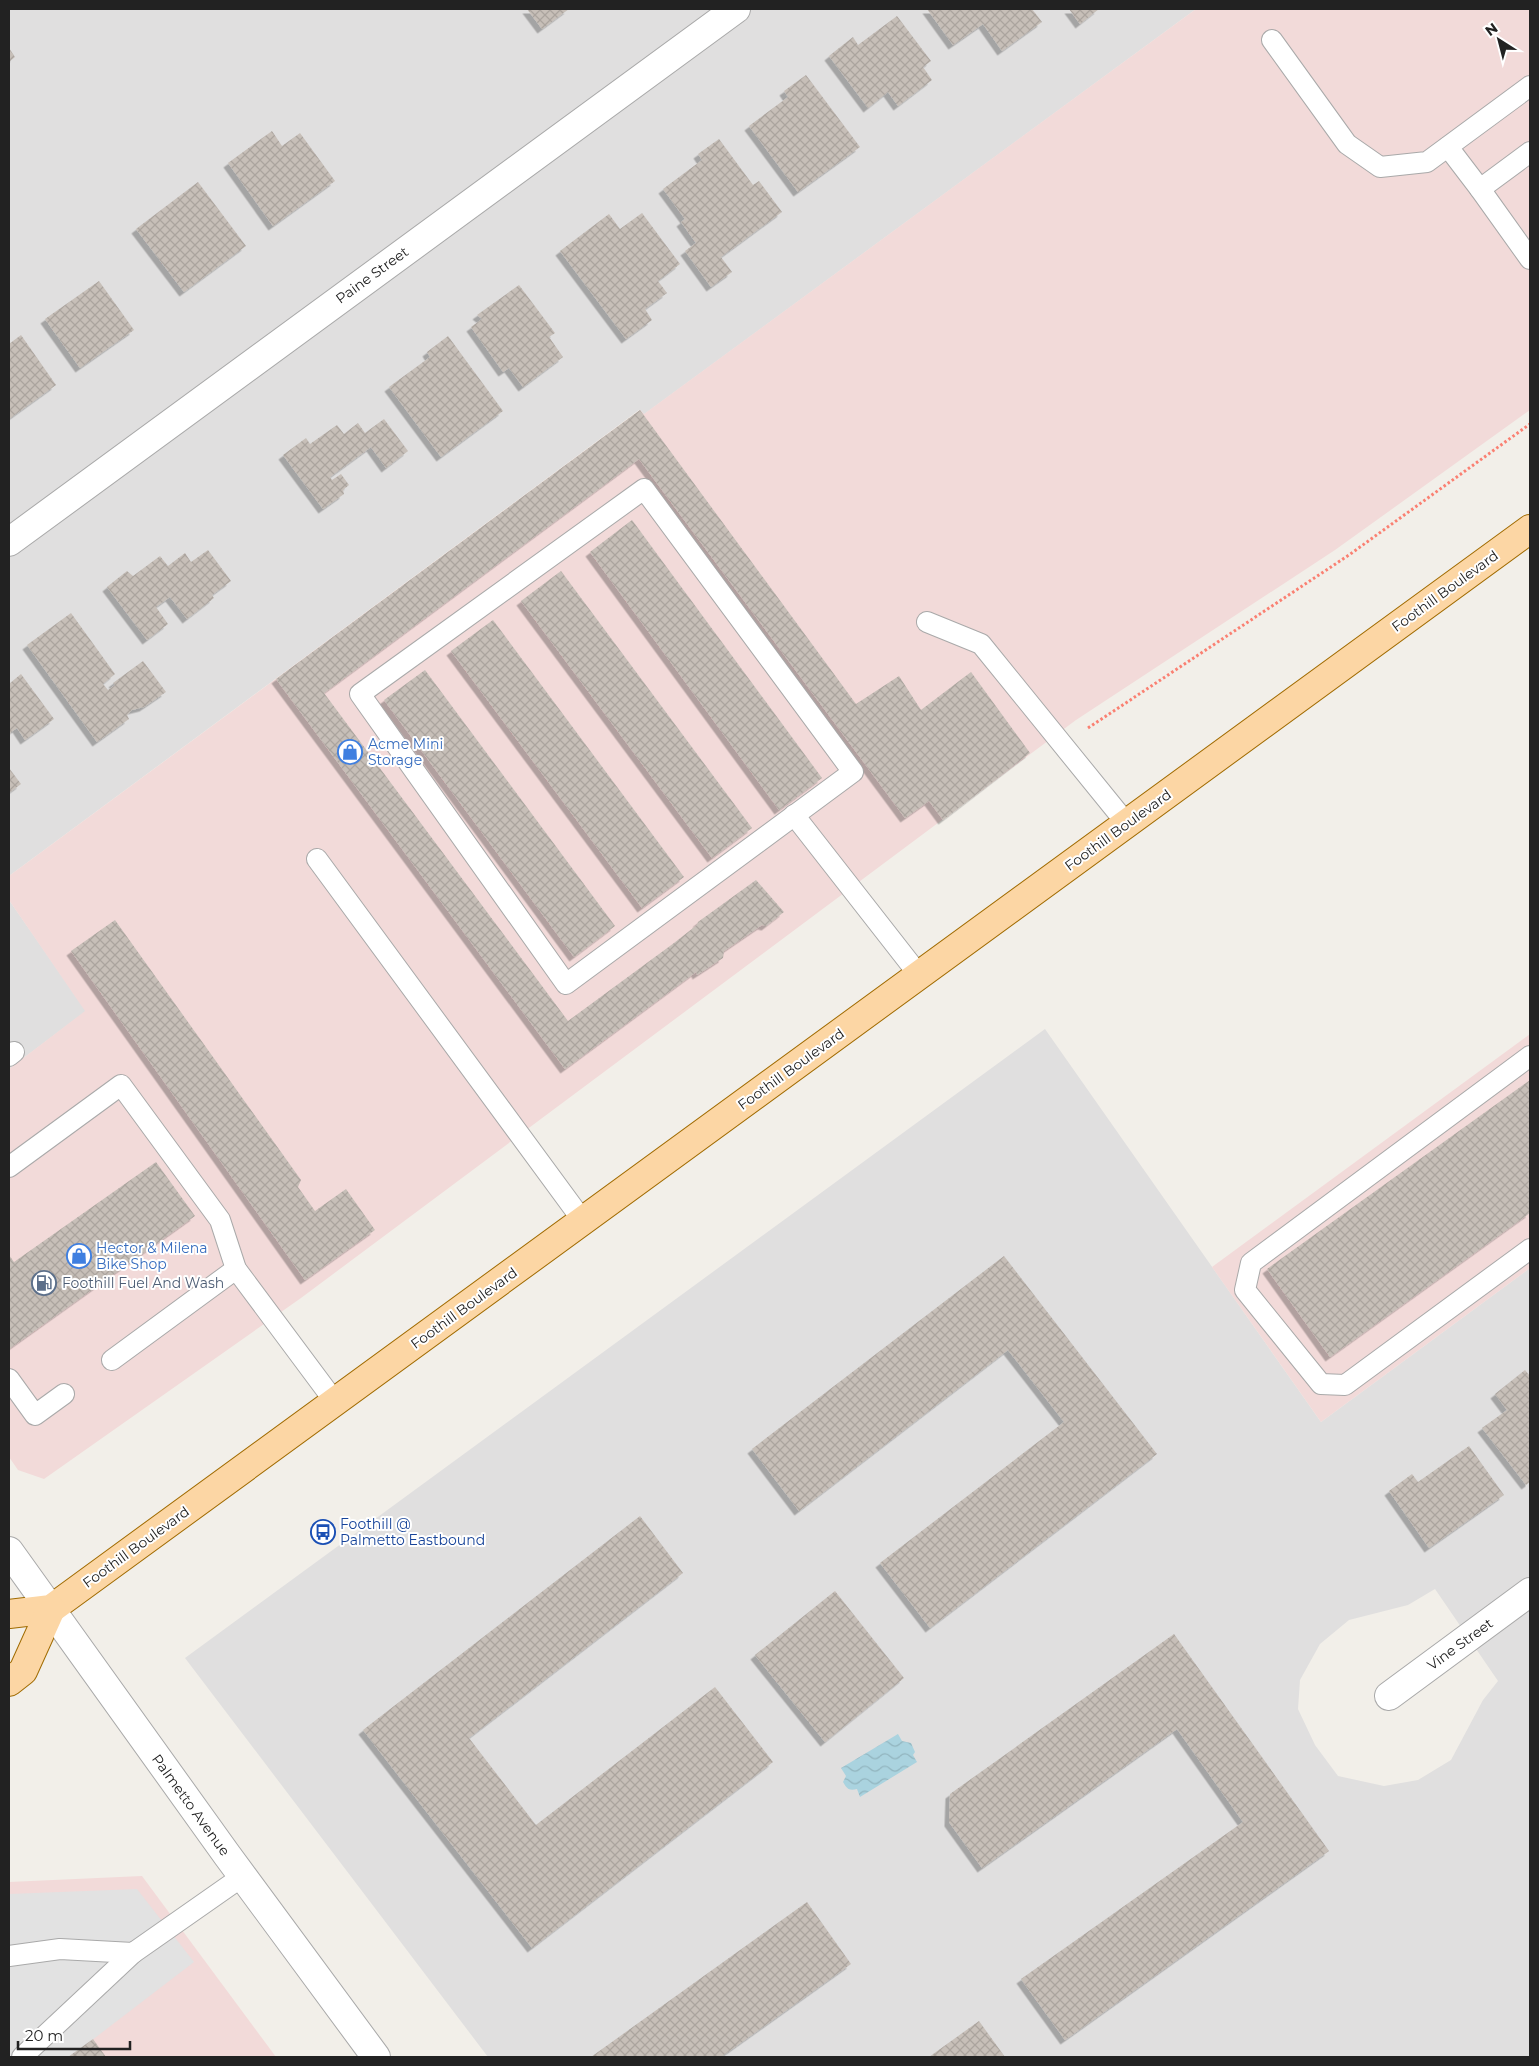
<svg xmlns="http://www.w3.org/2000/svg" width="1539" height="2066" font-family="Montserrat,sans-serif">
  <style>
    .residential { fill: #e0dfdf; fill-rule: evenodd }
    .commercial { fill: #f2dad9 }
    .parking { fill: #e2e2e2 }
    .water { fill: url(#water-waves) }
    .building { fill: url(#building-cross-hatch); filter: url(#shadow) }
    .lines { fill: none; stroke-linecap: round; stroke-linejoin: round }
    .service-casing { stroke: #a9a9a9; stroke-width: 22 }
    .minor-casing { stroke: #a9a9a9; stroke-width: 30 }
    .tertiary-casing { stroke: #a9a9a9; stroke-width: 30 }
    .primary-casing { stroke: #a06b00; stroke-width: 30 }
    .path { stroke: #fa8072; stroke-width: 3; stroke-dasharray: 2.5 2.5; stroke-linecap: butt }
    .service { stroke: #fff; stroke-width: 20 }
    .minor { stroke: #fff; stroke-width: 28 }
    .tertiary { stroke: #fff; stroke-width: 28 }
    .primary { stroke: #fcd6a4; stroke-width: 28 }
    .labels { text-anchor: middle; stroke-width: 4; stroke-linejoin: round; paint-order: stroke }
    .street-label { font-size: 14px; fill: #222; stroke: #fff }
    .shop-label { font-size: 14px; fill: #366cbe; stroke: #fff; text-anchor: start }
    .service-label { font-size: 14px; fill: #4e5e75; stroke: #fff; text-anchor: start }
    .transit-label { font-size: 14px; fill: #164399; stroke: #fff; text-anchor: start }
  </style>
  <defs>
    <pattern id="water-waves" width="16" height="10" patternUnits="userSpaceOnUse" patternTransform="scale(1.25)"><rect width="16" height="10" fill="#aad3df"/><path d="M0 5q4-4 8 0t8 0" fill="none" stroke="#92b5bf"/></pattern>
    <pattern id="building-cross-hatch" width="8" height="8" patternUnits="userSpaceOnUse" patternTransform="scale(1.25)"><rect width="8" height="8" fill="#c7bfb8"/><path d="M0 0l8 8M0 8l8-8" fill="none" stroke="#aba49e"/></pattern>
    <filter id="shadow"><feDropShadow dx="-4.5" dy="4.5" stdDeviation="0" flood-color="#0004"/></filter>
  </defs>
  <rect width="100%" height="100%" fill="#f2efe9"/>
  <!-- residential -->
  <g class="residential">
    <polygon points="9,9 1196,9 643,415 639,410 9,876"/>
    <polygon points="9,900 86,1011 9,1069"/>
    <path d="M1045,1029l276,393 209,-154v789h-1042l-303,-399zM1435,1589l63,92 -15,19 -32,60 -33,20 -34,6 -46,-10 -23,-31 -17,-36 2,-29 20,-36 29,-24 59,-15z"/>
  </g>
  <!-- commercial -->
  <g class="commercial">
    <polygon points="1196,9 1530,9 1530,410 1335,550 1076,720 301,1298 44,1479 18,1470 9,1457 9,1069 85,1011 9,900 9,876 640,410 644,414"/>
    <polygon points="1530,1034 1530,1268 1321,1422 1212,1267"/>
    <polygon points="142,1876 276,2057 9,2057 9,1882"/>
  </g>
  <!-- parking -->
  <polygon class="parking" points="137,1889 194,1962 70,2057 9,2057 9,1894"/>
  <!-- water -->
  <path class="water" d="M898,1734l4,7 9,2 4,9 -2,3 4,7 -57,35 -3,-8c-8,2 -10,0 -14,-7l3,-6 -5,-8z"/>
  <!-- building -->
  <g class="building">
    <polygon points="527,9 569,9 542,29"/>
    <polygon points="927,9 1032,9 1042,22 1002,51 983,24 953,45"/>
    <polygon points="1069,9 1099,9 1080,24"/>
    <polygon points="897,16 931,61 923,67 932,80 898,106 888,92 868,108 829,56 853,37 858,45"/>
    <polygon points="9,48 15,57 9,62"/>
    <polygon points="806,75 860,147 798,192 749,126 788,97 784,91"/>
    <polygon points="272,131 282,146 300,133 335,181 273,226 228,163"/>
    <polygon points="719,139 753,185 759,181 782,212 721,257 732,272 711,287 685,251 696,243 681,222 685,219 663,189 702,160 698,154"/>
    <polygon points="198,182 246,246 184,292 136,229"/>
    <polygon points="642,213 680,264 658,281 667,293 645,309 652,320 626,339 560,251 609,214 620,229"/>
    <polygon points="99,281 134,330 80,368 45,319"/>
    <polygon points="519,285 555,333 549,337 563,357 523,387 509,368 503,372 471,327 482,319 477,315"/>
    <polygon points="21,335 56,385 9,419 9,344"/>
    <polygon points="448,336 503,411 441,457 389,387 430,357 427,352"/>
    <polygon points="640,410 856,704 899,676 921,710 971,672 1030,753 943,820 929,801 905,818 639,459 324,693 568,1021 674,943 697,925 698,922 756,880 784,912 766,926 762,925 724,951 723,958 697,975 696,972 565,1069 276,679"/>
    <polygon points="384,419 408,451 386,468 371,447 330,477 332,480 341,474 349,485 343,490 344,494 323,509 283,455 306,438 310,444 337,425 344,434 358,423 365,433"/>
    <polygon points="632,520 822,778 779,810 590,552"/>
    <polygon points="208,550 231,581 212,595 214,598 187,619 170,597 156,607 168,624 147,640 107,587 127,571 133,576 160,556 168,566 185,553 191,562"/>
    <polygon points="561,571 752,828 712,858 521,601"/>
    <polygon points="71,613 115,674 103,684 108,690 115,685 113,683 143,661 166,692 144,707 132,710 127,715 129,719 97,742 27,645"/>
    <polygon points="493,620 684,877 642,908 451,651"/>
    <polygon points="425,670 615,926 574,957 384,700"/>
    <polygon points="21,674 54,719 25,740 17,728 11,732 9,736 9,684"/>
    <polygon points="9,768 21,784 9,793"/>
    <polygon points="115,920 301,1180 298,1187 315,1211 346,1189 375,1230 305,1280 71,951"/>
    <polygon points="1530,1080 1530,1213 1330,1357 1267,1269"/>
    <polygon points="156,1162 195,1216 9,1349 9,1255 14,1262"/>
    <polygon points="1004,1256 1157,1454 930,1628 880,1563 1064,1422 1008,1350 799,1511 752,1449"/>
    <polygon points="1525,1370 1530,1376 1530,1482 1526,1485 1482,1428 1507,1410 1495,1394"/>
    <polygon points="1469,1446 1504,1495 1429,1548 1389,1491 1412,1474 1418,1482"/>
    <polygon points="640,1516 683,1573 469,1738 536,1825 715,1687 773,1762 532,1948 363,1730"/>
    <polygon points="835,1591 904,1678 825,1742 755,1655"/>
    <polygon points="1174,1634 1329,1851 1065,2040 1021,1979 1243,1822 1177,1729 982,1868 949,1822 950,1794"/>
    <polygon points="807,1902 851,1964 721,2057 591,2057"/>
    <polygon points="979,2021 1005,2057 929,2057"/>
    <polygon points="93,2039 106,2057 68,2057"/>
  </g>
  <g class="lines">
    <defs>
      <g id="service">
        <polyline points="1272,40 1347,144 1380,167 1427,162 1530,86"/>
        <polyline points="1448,147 1480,189"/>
        <polyline points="1530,152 1480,189 1530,259"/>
        <polygon points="644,489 853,772 566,984 360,694"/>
        <polyline points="927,622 981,644 1127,824"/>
        <polyline points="794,815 919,975"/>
        <polyline points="317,859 583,1221"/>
        <polyline points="9,1056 14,1052"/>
        <polyline points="1530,1056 1251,1263 1245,1290 1321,1384 1345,1385 1530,1249"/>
        <polyline points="9,1167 121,1085 220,1220 236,1269 335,1402"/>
        <polyline points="112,1360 236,1269"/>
        <polyline points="9,1379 35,1415 64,1394"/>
        <polyline points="9,1956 60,1949 133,1953 243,1876"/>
        <polyline points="22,2057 133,1953"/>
      </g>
      <g id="minor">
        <polyline points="9,542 736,9"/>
        <polyline points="1389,1696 1530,1592"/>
      </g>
      <polyline id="tertiary" points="9,1551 227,1855 376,2057"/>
      <g id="primary">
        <polyline points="9,1614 51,1609 1530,529"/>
        <polyline points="9,1682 23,1671 51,1609"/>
      </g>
    </defs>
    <!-- service casing -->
    <use href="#service" class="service-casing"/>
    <!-- minor casing -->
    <use href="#minor" class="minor-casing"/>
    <!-- tertiary casing -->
    <use href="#tertiary" class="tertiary-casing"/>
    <!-- primary casing -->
    <use href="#primary" class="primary-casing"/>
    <!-- path -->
    <polyline class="path" points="1088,728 1349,555 1530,424"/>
    <!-- service -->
    <use href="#service" class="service"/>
    <!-- minor -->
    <use href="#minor" class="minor"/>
    <!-- tertiary -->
    <use href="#tertiary" class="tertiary"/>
    <!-- primary -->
    <use href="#primary" class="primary"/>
  </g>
  <!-- icons -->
  <defs>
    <symbol id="shop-ring" viewBox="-11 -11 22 22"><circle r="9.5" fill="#fff" stroke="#3f7fe0" stroke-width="1.5"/><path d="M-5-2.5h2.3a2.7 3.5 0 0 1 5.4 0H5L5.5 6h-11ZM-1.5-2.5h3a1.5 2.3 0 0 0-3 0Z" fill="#3f7fe0"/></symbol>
    <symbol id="fuel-ring" viewBox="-11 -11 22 22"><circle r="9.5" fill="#fff" stroke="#5c6f8a" stroke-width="1.5"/><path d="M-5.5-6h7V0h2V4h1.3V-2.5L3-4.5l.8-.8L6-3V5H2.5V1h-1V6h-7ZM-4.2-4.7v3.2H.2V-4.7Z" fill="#5c6f8a"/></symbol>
    <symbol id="bus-ring" viewBox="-11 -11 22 22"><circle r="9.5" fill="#fff" stroke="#1a4fb4" stroke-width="1.5"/><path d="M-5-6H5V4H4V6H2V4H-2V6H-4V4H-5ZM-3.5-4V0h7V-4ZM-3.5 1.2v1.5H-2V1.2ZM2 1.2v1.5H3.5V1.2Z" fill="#1a4fb4"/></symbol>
  </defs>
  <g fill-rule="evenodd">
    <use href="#shop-ring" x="336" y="738" width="28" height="28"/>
    <use href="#shop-ring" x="65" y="1242" width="28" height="28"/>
    <use href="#fuel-ring" x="30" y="1269" width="28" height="28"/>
    <use href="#bus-ring" x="309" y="1518" width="28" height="28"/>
  </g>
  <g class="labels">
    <!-- street labels -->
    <g class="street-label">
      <text transform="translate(372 275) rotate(-36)" y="5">Paine Street</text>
      <text transform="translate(1445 591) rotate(-36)" y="5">Foothill Boulevard</text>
      <text transform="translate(1118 830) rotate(-36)" y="5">Foothill Boulevard</text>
      <text transform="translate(791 1069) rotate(-36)" y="5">Foothill Boulevard</text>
      <text transform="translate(464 1308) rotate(-36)" y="5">Foothill Boulevard</text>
      <text transform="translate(136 1547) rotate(-36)" y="5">Foothill Boulevard</text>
      <text transform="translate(1460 1644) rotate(-36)" y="5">Vine Street</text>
      <text transform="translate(191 1805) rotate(54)" y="5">Palmetto Avenue</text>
    </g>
    <!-- shop labels -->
    <g class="shop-label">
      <text x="368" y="749">Acme Mini<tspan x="368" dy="16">Storage</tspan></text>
      <text x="96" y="1253">Hector &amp; Milena<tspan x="96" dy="16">Bike Shop</tspan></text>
    </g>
    <!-- service labels -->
    <g class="service-label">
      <text x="62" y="1288">Foothill Fuel And Wash</text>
    </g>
    <!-- transit labels -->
    <g class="transit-label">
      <text x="340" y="1529">Foothill @<tspan x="340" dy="16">Palmetto Eastbound</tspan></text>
    </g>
  </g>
  <!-- border -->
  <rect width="1539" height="2066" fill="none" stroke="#222222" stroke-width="20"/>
  <!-- north arrow -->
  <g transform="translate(1499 40) rotate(324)" stroke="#ffffff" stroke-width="4" paint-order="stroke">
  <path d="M0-4L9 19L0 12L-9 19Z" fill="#222222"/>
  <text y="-8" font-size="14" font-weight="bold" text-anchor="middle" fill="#222222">N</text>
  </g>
  <!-- scale -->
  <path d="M18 2041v8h112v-8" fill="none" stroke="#222222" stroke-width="2.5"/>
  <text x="25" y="2041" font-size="15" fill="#222222" stroke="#ffffff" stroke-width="4" paint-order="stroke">20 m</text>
</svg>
